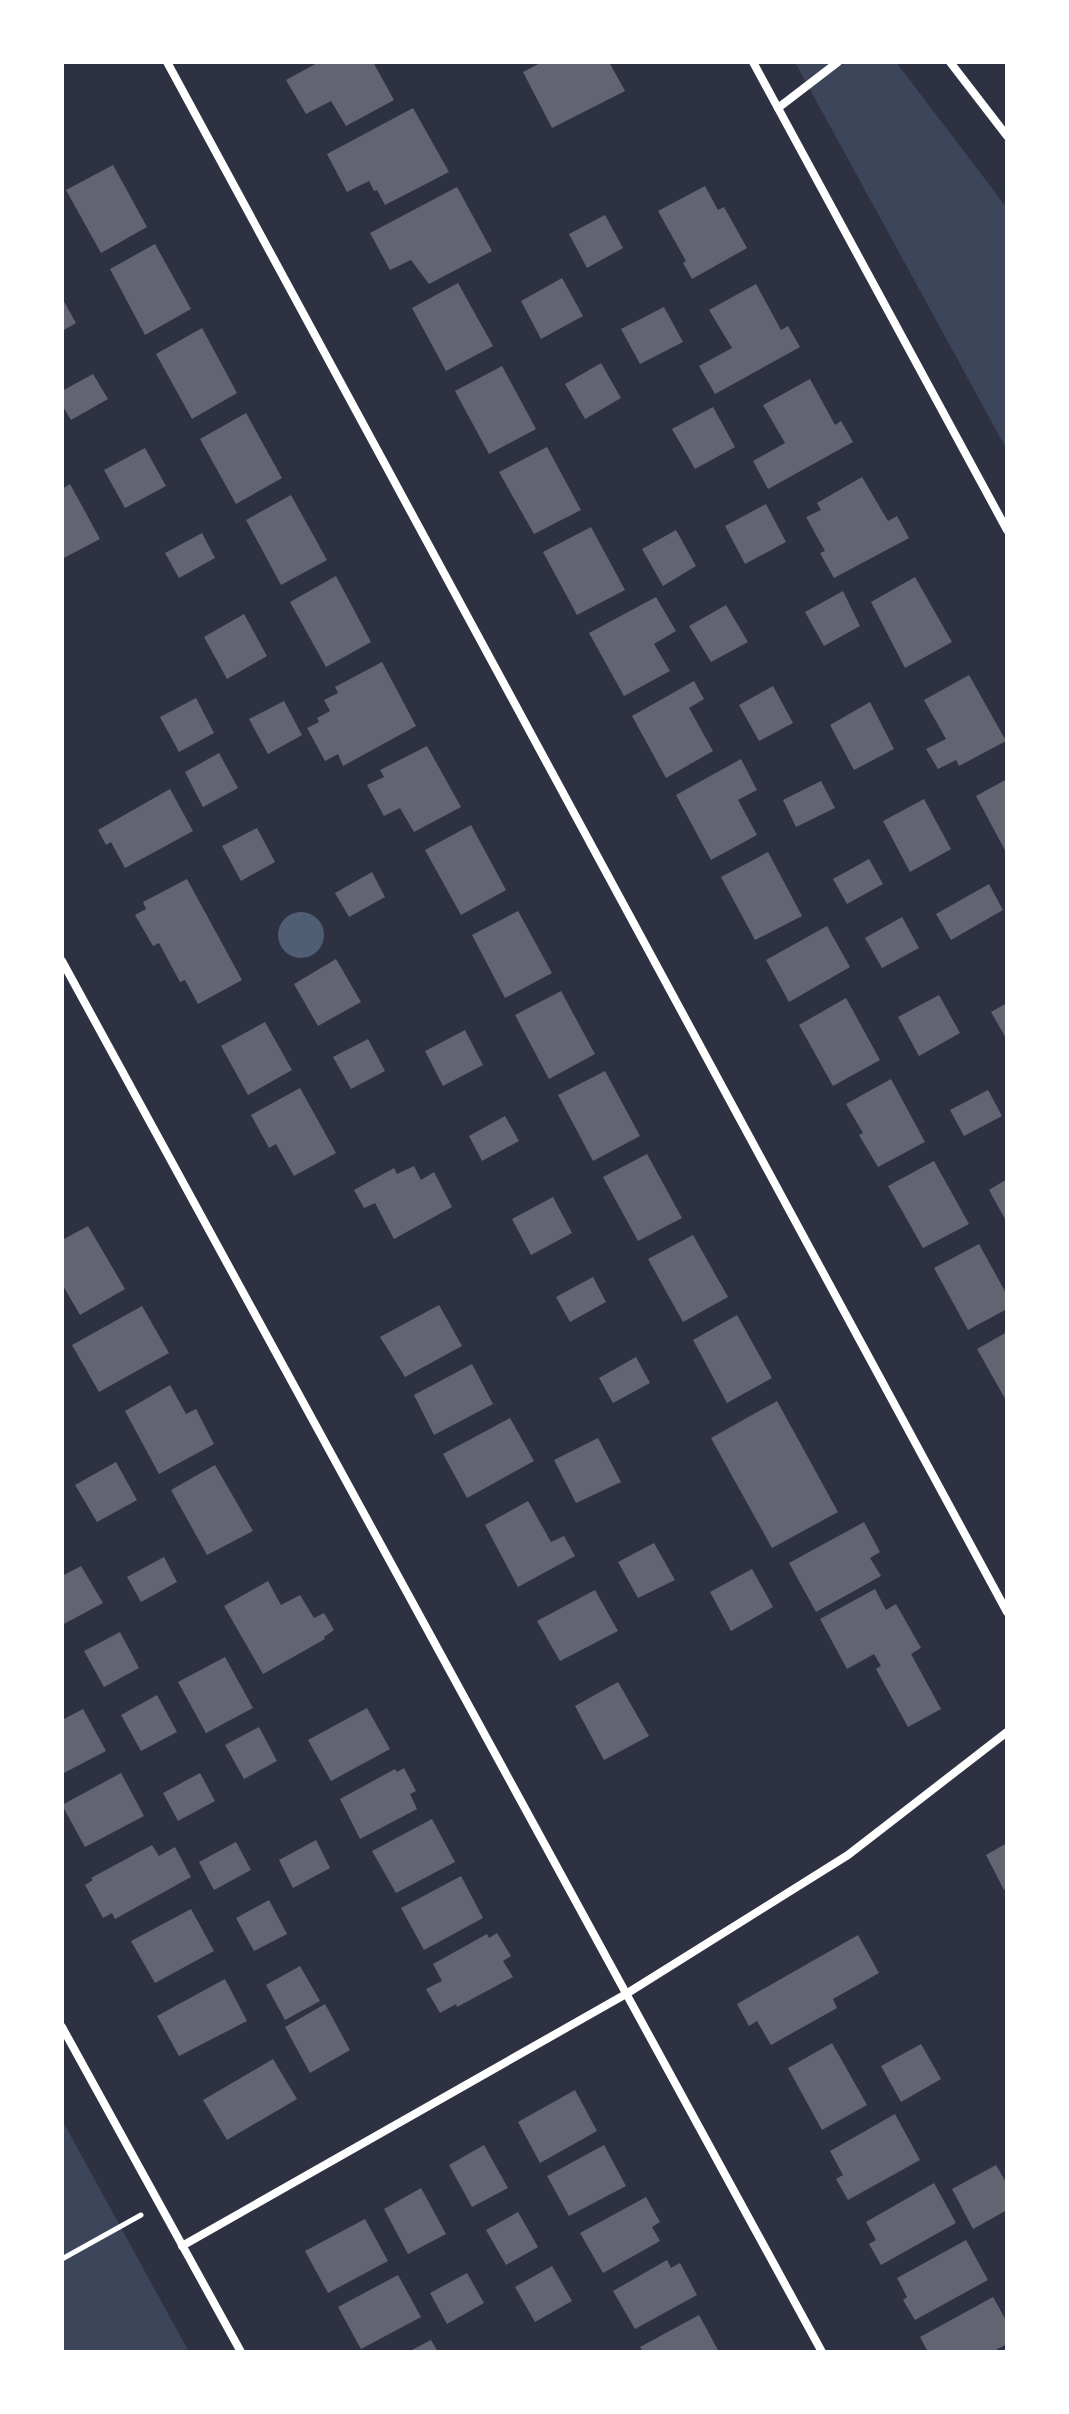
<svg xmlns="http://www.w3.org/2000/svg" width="1069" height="2414" font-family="'DM Sans',sans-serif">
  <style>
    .green { fill: #3c4559 }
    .water { fill: #4f5d75 }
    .building { fill: #626471 }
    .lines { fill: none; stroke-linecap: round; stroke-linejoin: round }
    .path { stroke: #fff; stroke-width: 5 }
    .minor { stroke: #fff; stroke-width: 8 }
  </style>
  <rect width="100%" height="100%" fill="#2d3142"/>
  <!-- green -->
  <g class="green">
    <polygon points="795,62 896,62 1007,208 1007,450"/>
    <polygon points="62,2120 189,2352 62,2352"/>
  </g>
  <!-- water -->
  <circle class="water" cx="301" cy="935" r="23"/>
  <!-- building -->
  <g class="building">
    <polygon points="319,62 373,62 394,100 346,126 331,101 306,114 286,80"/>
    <polygon points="542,62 609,62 625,91 552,128 523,72"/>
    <polygon points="413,108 449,172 385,205 377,190 374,191 369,181 347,192 327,154"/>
    <polygon points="113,165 147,227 101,253 66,190"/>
    <polygon points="705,186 718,210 724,207 747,248 692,279 683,263 686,261 658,211"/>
    <polygon points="457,187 492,251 429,284 411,260 390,270 370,233"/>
    <polygon points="605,215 623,248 587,268 569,234"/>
    <polygon points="155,244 191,309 145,335 110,269"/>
    <polygon points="562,278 583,316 541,339 521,301"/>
    <polygon points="458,283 493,346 446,371 412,308"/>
    <polygon points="756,284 781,330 788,326 800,347 715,394 699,366 732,348 709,310"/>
    <polygon points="62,298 76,323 62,331"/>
    <polygon points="664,307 683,342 640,364 621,329"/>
    <polygon points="202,328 237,393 192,419 156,354"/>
    <polygon points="601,363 621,398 585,419 565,384"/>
    <polygon points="502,366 536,429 489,454 455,391"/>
    <polygon points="93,374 108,399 71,420 62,405 62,391"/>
    <polygon points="810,379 835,425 841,421 853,442 768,489 753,461 785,443 763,405"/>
    <polygon points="713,407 735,447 695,469 672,429"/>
    <polygon points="246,413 282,478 236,504 200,439"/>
    <polygon points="547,447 581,510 534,534 499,472"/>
    <polygon points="145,448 166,486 125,508 104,470"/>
    <polygon points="862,477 888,521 897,516 909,538 834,578 820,553 825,551 806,517 821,510 817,503"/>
    <polygon points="70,484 100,539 62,559 62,489"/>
    <polygon points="291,495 327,560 281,585 246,520"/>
    <polygon points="766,504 786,542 745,564 725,526"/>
    <polygon points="591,527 625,590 577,615 543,552"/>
    <polygon points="676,530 696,566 663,586 642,549"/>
    <polygon points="202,533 215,558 179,578 165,553"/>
    <polygon points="336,576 371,642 326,667 290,602"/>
    <polygon points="915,577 952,642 905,668 871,602"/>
    <polygon points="843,591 860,626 824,646 805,612"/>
    <polygon points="656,597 676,631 654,644 670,671 624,696 589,633"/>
    <polygon points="726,605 748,642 711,662 689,626"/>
    <polygon points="244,614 267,656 227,679 204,637"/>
    <polygon points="382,662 416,726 343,766 338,754 325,761 307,728 319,722 317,718 330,711 324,700 338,693 335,687"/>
    <polygon points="969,675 1006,741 959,766 956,760 938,769 926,749 946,739 924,700"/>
    <polygon points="694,681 704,699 689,708 713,751 666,778 632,716"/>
    <polygon points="773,686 793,723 759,741 739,705"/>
    <polygon points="196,698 214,733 179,752 160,717"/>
    <polygon points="284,701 302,735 268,754 249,719"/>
    <polygon points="870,702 894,749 854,770 830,725"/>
    <polygon points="427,746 461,807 414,832 400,808 384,816 367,785 384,777 380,770"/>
    <polygon points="219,753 238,788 203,807 185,772"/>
    <polygon points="741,759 757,790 738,800 757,835 711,860 676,795"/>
    <polygon points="1007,779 1007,854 976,796"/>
    <polygon points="821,781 835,808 796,827 783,800"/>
    <polygon points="170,789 193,831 125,868 111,842 106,845 98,830"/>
    <polygon points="924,799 951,849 910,872 883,821"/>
    <polygon points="471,825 506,890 461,915 425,850"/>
    <polygon points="257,828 275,862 241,881 222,846"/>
    <polygon points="768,852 802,916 755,940 721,877"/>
    <polygon points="869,859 883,884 847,904 833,879"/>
    <polygon points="372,872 385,897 349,917 335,893"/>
    <polygon points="187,879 242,980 198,1004 185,980 180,982 159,943 153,946 135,915 146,909 143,902"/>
    <polygon points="989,884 1003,910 951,940 936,914"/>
    <polygon points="518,911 552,973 505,998 472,935"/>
    <polygon points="902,917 919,948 882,968 865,938"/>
    <polygon points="827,926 850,967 789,1002 766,960"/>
    <polygon points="336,959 361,1002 318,1026 294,984"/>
    <polygon points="561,991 595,1054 549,1079 515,1015"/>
    <polygon points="939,995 960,1033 919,1056 898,1017"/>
    <polygon points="846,998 880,1060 833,1086 799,1025"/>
    <polygon points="1007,1003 1007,1040 991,1012"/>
    <polygon points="265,1022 292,1070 248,1095 221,1046"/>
    <polygon points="465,1030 483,1065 443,1086 425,1051"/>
    <polygon points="368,1039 385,1071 351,1089 333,1057"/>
    <polygon points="605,1071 640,1136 593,1161 558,1095"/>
    <polygon points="891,1079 925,1142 878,1167 859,1135 863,1133 846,1104"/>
    <polygon points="300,1088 336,1153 294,1176 276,1144 269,1148 251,1115"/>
    <polygon points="988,1090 1002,1116 964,1136 950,1110"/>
    <polygon points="505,1116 519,1141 482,1161 469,1136"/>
    <polygon points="647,1154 682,1218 638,1241 603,1177"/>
    <polygon points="934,1161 969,1224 923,1248 888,1186"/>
    <polygon points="414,1166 421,1180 434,1172 452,1207 394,1239 375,1203 364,1208 354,1190 394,1168 397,1174"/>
    <polygon points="1007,1179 1007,1218 1005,1219 989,1190"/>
    <polygon points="553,1197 572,1233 531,1255 512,1219"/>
    <polygon points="88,1226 125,1289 80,1315 62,1284 62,1240"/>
    <polygon points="693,1235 728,1297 683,1322 648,1259"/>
    <polygon points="979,1244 1007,1295 1007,1309 968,1330 934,1268"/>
    <polygon points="593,1277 606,1302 570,1322 556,1297"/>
    <polygon points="439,1305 462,1346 405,1377 380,1337"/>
    <polygon points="142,1306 169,1353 99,1392 72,1345"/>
    <polygon points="737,1315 772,1378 727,1403 693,1340"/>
    <polygon points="1007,1332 1007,1402 977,1349"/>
    <polygon points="636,1357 650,1383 613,1403 599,1378"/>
    <polygon points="472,1364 493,1404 434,1435 414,1395"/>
    <polygon points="170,1385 186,1414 196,1409 214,1444 159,1474 125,1411"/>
    <polygon points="777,1401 838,1512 772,1548 711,1438"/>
    <polygon points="510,1418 534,1461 467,1498 443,1454"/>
    <polygon points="598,1438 621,1482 576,1503 554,1460"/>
    <polygon points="116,1462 137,1500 97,1522 75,1485"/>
    <polygon points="215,1465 253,1531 207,1555 171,1490"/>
    <polygon points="528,1501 551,1542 564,1536 575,1556 518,1587 485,1525"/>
    <polygon points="864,1522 880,1552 870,1558 881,1576 816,1612 789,1563"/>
    <polygon points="654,1543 675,1580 638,1598 618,1562"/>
    <polygon points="164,1557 177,1582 141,1602 127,1577"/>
    <polygon points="81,1566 103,1603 62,1625 62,1576"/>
    <polygon points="752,1569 773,1607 731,1631 710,1592"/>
    <polygon points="268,1581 281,1605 300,1595 314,1618 324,1613 334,1630 324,1637 325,1639 263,1674 224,1606"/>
    <polygon points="875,1589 886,1610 896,1604 921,1648 911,1654 941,1709 908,1727 876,1669 881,1666 874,1654 847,1669 820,1619"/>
    <polygon points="595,1590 618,1631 560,1661 537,1621"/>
    <polygon points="120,1632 139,1668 104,1687 84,1651"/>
    <polygon points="225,1657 253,1708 206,1733 178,1682"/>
    <polygon points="618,1682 649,1736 604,1760 575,1706"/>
    <polygon points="157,1695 177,1732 141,1751 121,1715"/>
    <polygon points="367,1708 390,1749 331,1781 308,1740"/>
    <polygon points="83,1709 106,1751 62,1774 62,1720"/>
    <polygon points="259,1727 277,1761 244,1779 225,1745"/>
    <polygon points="404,1768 416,1791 410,1794 417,1809 360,1839 340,1799 395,1769 397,1772"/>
    <polygon points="121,1773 144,1816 85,1847 62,1805"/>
    <polygon points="200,1773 215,1801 178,1821 163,1793"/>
    <polygon points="432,1819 455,1862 396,1893 372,1851"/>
    <polygon points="316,1840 330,1868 293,1888 279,1860"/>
    <polygon points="236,1842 251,1870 214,1890 199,1862"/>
    <polygon points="1007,1843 1007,1888 1004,1890 986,1855"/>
    <polygon points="152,1845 159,1856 175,1847 191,1877 115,1919 112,1913 103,1918 85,1885 93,1880 91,1878"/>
    <polygon points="461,1876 483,1918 424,1950 401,1908"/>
    <polygon points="269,1900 287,1934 254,1951 236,1918"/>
    <polygon points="191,1909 214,1951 155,1983 131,1941"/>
    <polygon points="497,1933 511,1956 503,1961 513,1977 457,2007 456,2004 440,2013 426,1989 442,1981 433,1964 487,1934 489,1938"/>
    <polygon points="858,1935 879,1973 833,1999 837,2008 771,2045 757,2021 749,2026 737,2004"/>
    <polygon points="300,1966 320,2001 285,2020 266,1985"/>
    <polygon points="225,1979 247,2021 179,2056 157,2016"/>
    <polygon points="325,2004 350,2050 310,2073 285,2027"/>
    <polygon points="832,2043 867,2105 822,2130 788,2068"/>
    <polygon points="921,2044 941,2079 901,2102 881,2066"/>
    <polygon points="273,2059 297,2099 227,2140 203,2100"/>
    <polygon points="575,2090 597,2131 540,2163 518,2122"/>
    <polygon points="895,2114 920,2160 848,2200 836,2179 843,2175 830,2151"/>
    <polygon points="484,2145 508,2188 472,2207 449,2165"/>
    <polygon points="604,2145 626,2186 569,2216 547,2176"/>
    <polygon points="996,2165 1007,2184 1007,2210 973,2229 952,2189"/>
    <polygon points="934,2183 956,2223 881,2265 869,2244 876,2240 866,2222"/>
    <polygon points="421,2188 446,2234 408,2254 384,2209"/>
    <polygon points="646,2197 660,2222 652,2227 660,2241 603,2273 580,2233"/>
    <polygon points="518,2212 538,2247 506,2265 486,2230"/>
    <polygon points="365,2219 388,2261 328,2293 305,2251"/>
    <polygon points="966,2240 988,2280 915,2320 903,2300 907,2297 897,2278"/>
    <polygon points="667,2260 671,2268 680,2263 697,2295 635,2329 613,2291"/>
    <polygon points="552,2266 572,2301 535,2322 515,2287"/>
    <polygon points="467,2273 484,2303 447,2324 430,2293"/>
    <polygon points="398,2275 421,2317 361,2349 338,2307"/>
    <polygon points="993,2297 1007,2322 1007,2344 992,2352 928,2352 920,2337"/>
    <polygon points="699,2315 719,2352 643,2352 640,2347"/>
    <polygon points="431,2340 438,2352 408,2352"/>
  </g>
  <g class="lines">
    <!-- path -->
    <polyline class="path" points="62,2259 141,2215"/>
    <!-- minor -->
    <g class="minor">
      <polyline points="167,62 1007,1612"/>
      <polyline points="753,62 1007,530"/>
      <polyline points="950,62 1007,136"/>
      <polyline points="778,108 838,62"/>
      <polyline points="62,961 822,2352"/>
      <polyline points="62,2027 241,2352"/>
      <polyline points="182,2246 626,1994 848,1855 1007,1732"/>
    </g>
  </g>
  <!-- border -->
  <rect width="1069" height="2414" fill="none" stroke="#ffffff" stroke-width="128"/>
</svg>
